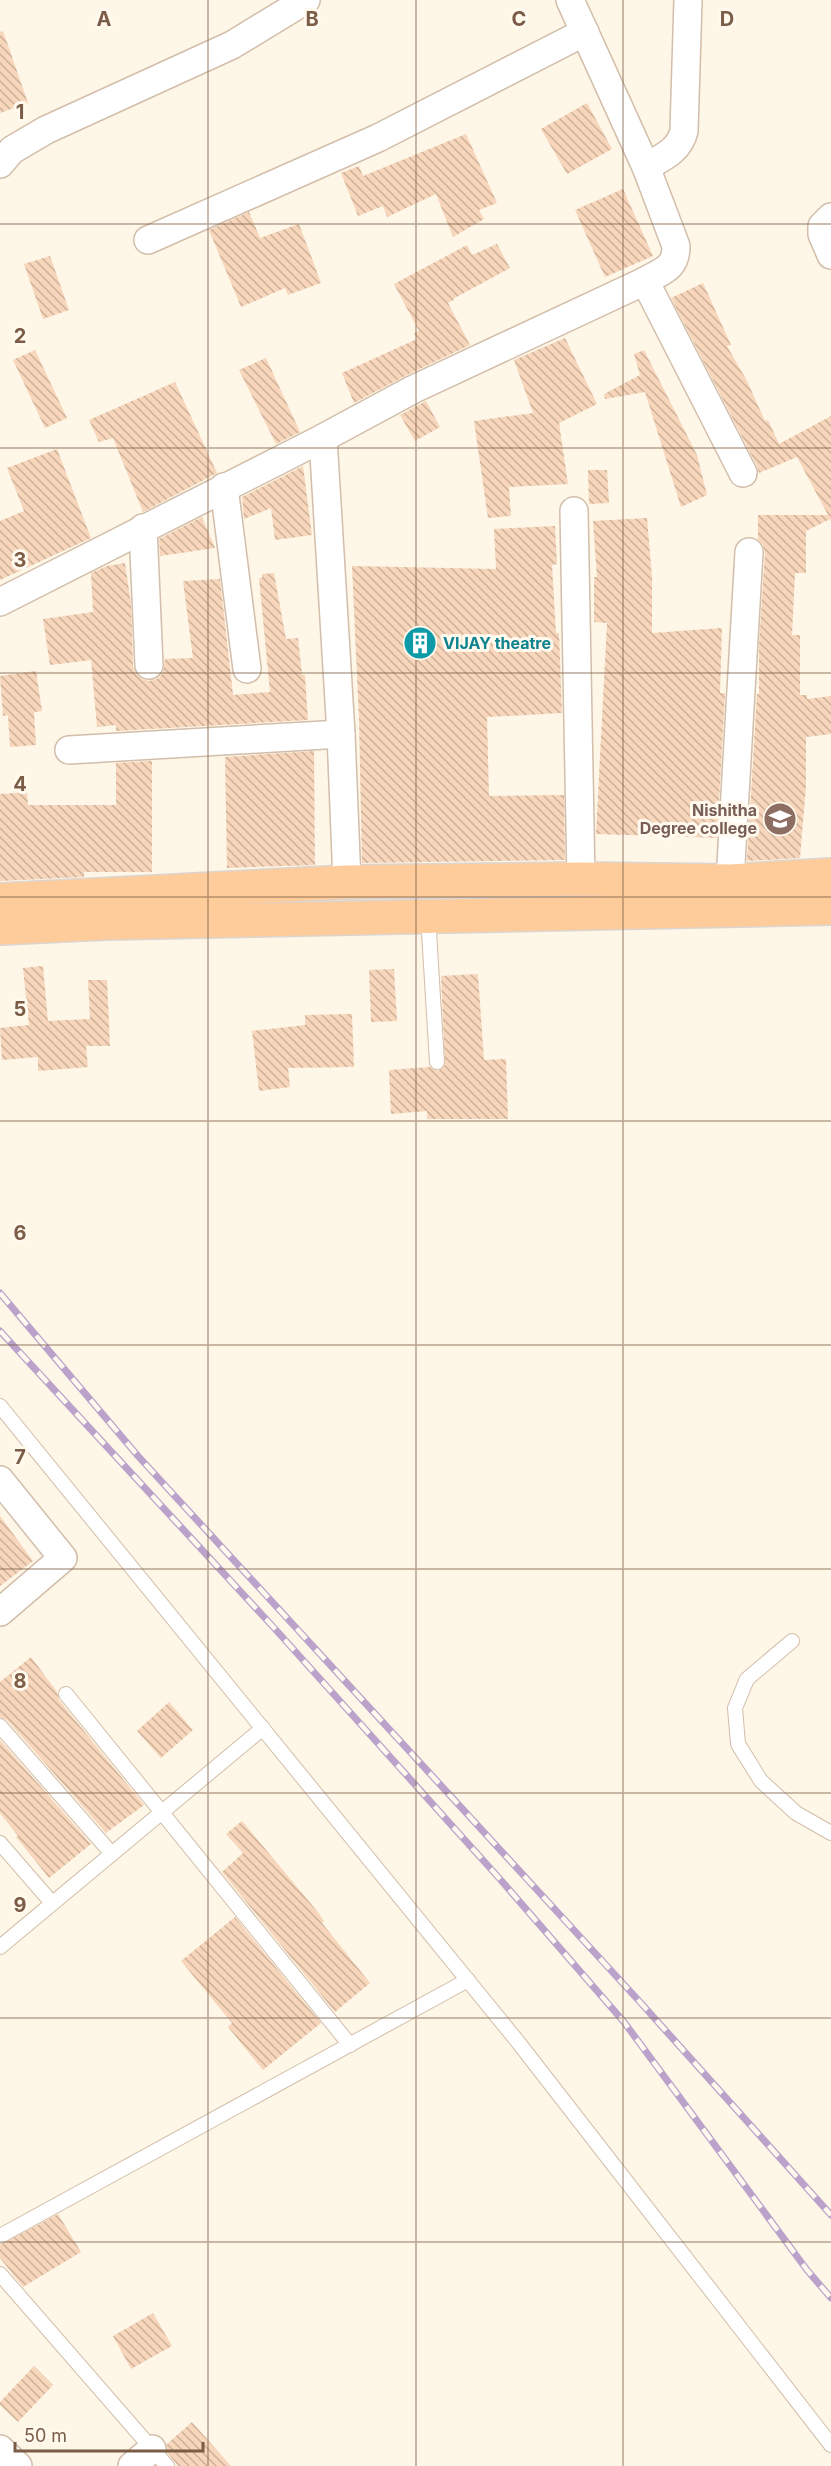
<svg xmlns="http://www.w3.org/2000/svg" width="831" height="2466" font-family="Inter,sans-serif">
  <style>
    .building { fill: url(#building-back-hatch) }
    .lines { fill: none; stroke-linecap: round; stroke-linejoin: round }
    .service-casing { stroke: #d2beaa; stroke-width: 16 }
    .minor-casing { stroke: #d2beaa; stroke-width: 30 }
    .trunk-casing { stroke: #ddd5cf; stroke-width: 36 }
    .service { stroke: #fff; stroke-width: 14 }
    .minor { stroke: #fff; stroke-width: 27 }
    .trunk { stroke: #fecc9a; stroke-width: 33 }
    .rail-casing { stroke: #baa2ca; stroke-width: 7 }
    .rail { stroke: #fff9ee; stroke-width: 4.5; stroke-dasharray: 14; stroke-linecap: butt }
    .grid { fill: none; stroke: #7b5d47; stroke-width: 1.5; stroke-opacity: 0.55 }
    .labels { text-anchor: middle; stroke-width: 6; stroke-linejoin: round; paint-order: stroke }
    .culture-label { font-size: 16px; font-weight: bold; fill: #0d838f; stroke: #fff9ee; text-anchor: start }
    .education-label { font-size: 16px; font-weight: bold; fill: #785e54; stroke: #fff9ee; text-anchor: end }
    .grid-label { font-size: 20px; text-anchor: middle; font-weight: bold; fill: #7b5d47; stroke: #fff9ee; stroke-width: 6; stroke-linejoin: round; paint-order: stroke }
  </style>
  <defs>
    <pattern id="building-back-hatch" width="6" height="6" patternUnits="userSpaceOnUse" patternTransform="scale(1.5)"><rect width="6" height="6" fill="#f7d6bb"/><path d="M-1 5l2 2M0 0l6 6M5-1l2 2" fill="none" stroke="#cdb19a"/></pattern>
  </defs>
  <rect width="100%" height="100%" fill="#fef6e6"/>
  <!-- building -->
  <g class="building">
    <polygon points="3,31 28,103 0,113 0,32"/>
    <polygon points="587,103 612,149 567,174 541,129"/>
    <polygon points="466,134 497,203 479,210 484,219 453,237 436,194 387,217 383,206 358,216 341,173 359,166 363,176"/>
    <polygon points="623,189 653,256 605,277 575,210"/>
    <polygon points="249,212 260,238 299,224 321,283 288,295 285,288 241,307 209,230"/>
    <polygon points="497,244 510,268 453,299 454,300 448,303 470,345 407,375 354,403 342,373 417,339 414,333 419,331 394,284 467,245 472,255"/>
    <polygon points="50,256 69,310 43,319 24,264"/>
    <polygon points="703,283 731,345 727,346 747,381 765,421 768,420 779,444 831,416 831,521 830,519 806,531 806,573 795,573 792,635 800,635 800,695 807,695 807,699 831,696 831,734 806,737 806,786 800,858 747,861 757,694 759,694 759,646 765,553 763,545 758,539 758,515 828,515 797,457 759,473 757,466 671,298"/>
    <polygon points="565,338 597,404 559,423 568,484 509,487 511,516 488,518 474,421 533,413 514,360"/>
    <polygon points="35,350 67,418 45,428 13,360"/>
    <polygon points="644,350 697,455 707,495 681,507 645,392 605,399 604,394 640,375 634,354"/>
    <polygon points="266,358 300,432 276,444 239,370"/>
    <polygon points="175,382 217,473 143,512 113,438 99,442 89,420"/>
    <polygon points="426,401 440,427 415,441 400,415"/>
    <polygon points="57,449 91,538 0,580 0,521 24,511 7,468"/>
    <polygon points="303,466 312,535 275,540 271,508 244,519 242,497"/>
    <polygon points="588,470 607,470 609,503 589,504"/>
    <polygon points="202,517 215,548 160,556 159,539"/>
    <polygon points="647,518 652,577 652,633 722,628 720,693 725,693 717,838 596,834 607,623 594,622 594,577 597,577 593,521"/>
    <polygon points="555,526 557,564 552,565 556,633 559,633 562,713 487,717 489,796 564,795 565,860 362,863 359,719 352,566 496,569 494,529"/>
    <polygon points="125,563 131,604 133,666 136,674 142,679 149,681 157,679 163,673 165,659 193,658 183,581 220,579 233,695 270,692 259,578 262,578 262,574 274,573 286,639 298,638 302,675 305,675 308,720 116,731 116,725 97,727 91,660 50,665 43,619 93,612 91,573 107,566"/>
    <polygon points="36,671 42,711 34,712 36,745 10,747 8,715 3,716 0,676"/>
    <polygon points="314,751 315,865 227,868 225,757"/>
    <polygon points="152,761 152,872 84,872 84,877 0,881 0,794 27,792 28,805 116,805 116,763"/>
    <polygon points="43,966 48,1021 90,1019 88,980 107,980 110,1046 86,1046 88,1067 38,1071 38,1057 2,1060 0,1028 29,1025 23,968"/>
    <polygon points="394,969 397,1021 371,1022 369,970"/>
    <polygon points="478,974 484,1060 506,1059 508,1119 427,1119 427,1111 391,1114 389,1070 430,1067 438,1071 445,1065 441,976"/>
    <polygon points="352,1014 354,1067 288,1068 290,1087 259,1091 252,1031 305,1025 305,1015"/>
    <polygon points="0,1516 33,1561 0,1586"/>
    <polygon points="31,1657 57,1692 59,1700 144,1805 106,1833 7,1720 0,1717 0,1682"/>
    <polygon points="169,1702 193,1730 161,1758 137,1731"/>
    <polygon points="0,1740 91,1844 49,1878 16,1837 18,1836 0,1813"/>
    <polygon points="242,1821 317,1911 324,1921 322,1923 370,1983 335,2012 222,1872 243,1853 226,1834"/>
    <polygon points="235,1917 321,2023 263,2070 228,2027 232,2023 181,1961"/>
    <polygon points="58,2214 81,2252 23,2287 0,2258 0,2245"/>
    <polygon points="153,2313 172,2346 131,2369 113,2336"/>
    <polygon points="34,2366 53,2385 18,2422 0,2405 0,2402"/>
    <polygon points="192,2422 231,2466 178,2466 167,2452 167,2444"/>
  </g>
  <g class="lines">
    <defs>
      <g id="service">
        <polyline points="428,916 437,1062"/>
        <polyline points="0,1406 518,2042 831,2445"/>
        <polyline points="792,1641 747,1679 735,1708 738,1744 761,1781 796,1813 831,1833"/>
        <polyline points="66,1694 350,2045"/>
        <polyline points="0,1726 112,1854"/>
        <polyline points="0,1843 52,1903"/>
        <polyline points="0,1947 263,1728"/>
        <polyline points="0,2236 468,1980"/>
        <polyline points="0,2274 167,2466"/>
      </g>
      <g id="minor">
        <polyline points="0,164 12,150 46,130 232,45 306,0"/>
        <path d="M646,167c17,-10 33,-16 38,-36l4,-131"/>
        <polyline points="831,217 822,226 822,234 831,255"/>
        <polyline points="148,240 378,138 585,32"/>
        <polyline points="645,281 743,473"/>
        <polyline points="323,438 341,734 347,882"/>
        <polyline points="224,487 247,669"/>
        <polyline points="574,511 581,879"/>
        <polyline points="143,528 149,665"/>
        <path d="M0,602l323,-164 91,-49 231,-108c17,-10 31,-12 31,-35l-30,-79 -76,-167"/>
        <polyline points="69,750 341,734"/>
        <polyline points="730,881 749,552"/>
        <polyline points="0,1480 63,1558 0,1612"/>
        <polyline points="0,2449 18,2466"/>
        <polyline points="132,2466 152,2449"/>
      </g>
      <g id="trunk">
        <polyline points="0,900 347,882 581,879 730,881 831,875"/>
        <polyline points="0,928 105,923 831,908"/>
      </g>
    </defs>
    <!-- service casing -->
    <use href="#service" class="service-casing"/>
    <!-- minor casing -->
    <use href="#minor" class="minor-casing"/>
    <!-- trunk casing -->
    <use href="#trunk" class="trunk-casing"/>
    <!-- service -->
    <use href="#service" class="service"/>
    <!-- minor -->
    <use href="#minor" class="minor"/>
    <!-- trunk -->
    <use href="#trunk" class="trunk"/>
    <defs>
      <g id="rail">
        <polyline points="0,1293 138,1456 640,2002 831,2215"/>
        <polyline points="0,1331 276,1630 499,1878 624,2022 807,2270 831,2298"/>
      </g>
    </defs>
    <!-- rail casing -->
    <use href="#rail" class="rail-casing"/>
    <!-- rail -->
    <use href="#rail" class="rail"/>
  </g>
  <!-- grid -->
  <path class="grid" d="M208,0v2466M416,0v2466M623,0v2466M0,224h831M0,448h831M0,673h831M0,897h831M0,1121h831M0,1345h831M0,1569h831M0,1793h831M0,2018h831M0,2242h831"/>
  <!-- icons -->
  <defs>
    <symbol id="building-disc" viewBox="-11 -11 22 22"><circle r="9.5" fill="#0f9aa8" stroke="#fff9ee"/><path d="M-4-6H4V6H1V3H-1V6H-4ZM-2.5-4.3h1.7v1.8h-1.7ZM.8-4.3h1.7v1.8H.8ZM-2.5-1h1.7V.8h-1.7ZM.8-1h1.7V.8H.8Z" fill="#fff"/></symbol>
    <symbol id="university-disc" viewBox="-11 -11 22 22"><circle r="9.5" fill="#8d6e63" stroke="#fff9ee"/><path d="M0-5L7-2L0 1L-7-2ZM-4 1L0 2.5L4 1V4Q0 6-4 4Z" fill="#fff"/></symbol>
  </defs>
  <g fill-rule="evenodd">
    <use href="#building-disc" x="401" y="624" width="38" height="38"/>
    <use href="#university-disc" x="761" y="800" width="38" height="38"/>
  </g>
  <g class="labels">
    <!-- culture labels -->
    <g class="culture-label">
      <text x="443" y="649">VIJAY theatre</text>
    </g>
    <!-- education labels -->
    <g class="education-label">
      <text x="757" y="816">Nishitha<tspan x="757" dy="18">Degree college</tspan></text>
    </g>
  </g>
  <g class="grid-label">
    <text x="104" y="26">A</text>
    <text x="312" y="26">B</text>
    <text x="519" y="26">C</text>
    <text x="727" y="26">D</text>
    <text x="20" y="119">1</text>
    <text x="20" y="343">2</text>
    <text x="20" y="567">3</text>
    <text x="20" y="791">4</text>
    <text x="20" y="1016">5</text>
    <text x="20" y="1240">6</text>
    <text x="20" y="1464">7</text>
    <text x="20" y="1688">8</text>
    <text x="20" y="1912">9</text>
  </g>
  <!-- scale -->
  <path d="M15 2442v9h188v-9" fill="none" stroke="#7b5d47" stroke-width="3"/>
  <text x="24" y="2442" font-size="18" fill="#7b5d47" stroke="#fff9ee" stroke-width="4.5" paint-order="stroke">50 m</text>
</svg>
